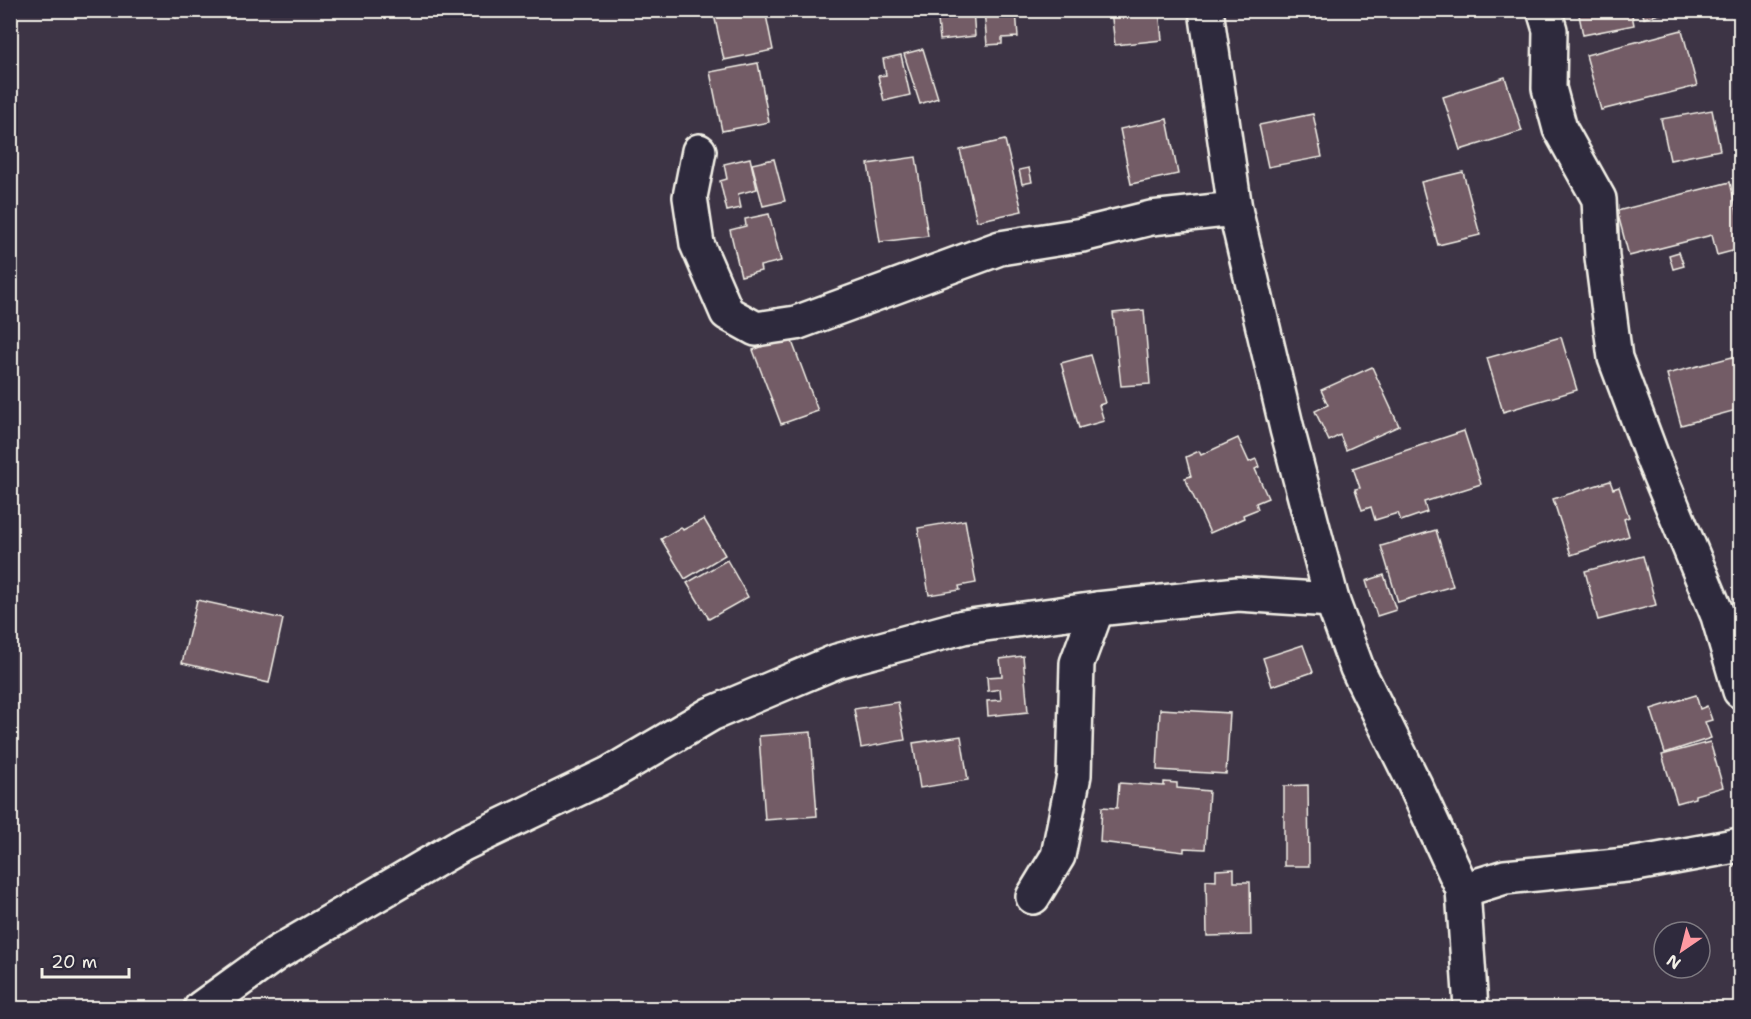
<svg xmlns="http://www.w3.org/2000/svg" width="1751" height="1019" font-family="'Shantell Sans',sans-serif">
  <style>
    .building { fill: #735b66; stroke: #f4f1e8; stroke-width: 1.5 }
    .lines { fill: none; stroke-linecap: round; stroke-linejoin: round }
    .street-casing { stroke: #f4f1e8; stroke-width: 38 }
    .street { stroke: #2f2a3d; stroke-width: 33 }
  </style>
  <rect width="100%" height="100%" fill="#3d3445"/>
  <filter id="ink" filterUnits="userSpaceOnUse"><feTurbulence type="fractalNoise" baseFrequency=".0167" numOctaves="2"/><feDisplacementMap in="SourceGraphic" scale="12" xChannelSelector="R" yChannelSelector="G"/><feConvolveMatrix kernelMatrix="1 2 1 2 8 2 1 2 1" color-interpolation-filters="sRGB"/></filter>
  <g filter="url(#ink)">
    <!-- building -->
    <g class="building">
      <polygon points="171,10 186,10 176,18"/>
      <polygon points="713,10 765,10 773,50 724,60"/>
      <polygon points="937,10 973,10 975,36 940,40"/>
      <polygon points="984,10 1016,10 1018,37 1002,38 1002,44 987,45"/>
      <polygon points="1111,10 1159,10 1162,40 1115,45"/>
      <polygon points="1578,10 1631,10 1634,25 1583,35"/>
      <polygon points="1642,10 1675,10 1644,18"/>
      <polygon points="1682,30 1697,86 1601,110 1586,55"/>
      <polygon points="923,49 938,98 920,104 904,54"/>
      <polygon points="901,55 910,95 884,101 878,76 886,75 883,59"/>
      <polygon points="758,63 769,122 722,131 710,72"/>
      <polygon points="1505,77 1522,131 1460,150 1443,97"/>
      <polygon points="1712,110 1720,150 1670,160 1661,119"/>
      <polygon points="1313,114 1322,157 1268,167 1259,125"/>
      <polygon points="1167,119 1178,174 1131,184 1120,129"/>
      <polygon points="1005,140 1022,211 977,221 960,150"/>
      <polygon points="916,157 928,236 880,242 868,164"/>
      <polygon points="750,158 757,189 738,194 741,208 727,211 720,181 727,179 724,164"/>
      <polygon points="774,159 785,201 763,206 752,164"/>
      <polygon points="1029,168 1032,182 1022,184 1019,170"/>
      <polygon points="1463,172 1480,235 1438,245 1421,182"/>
      <polygon points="1730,182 1740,224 1740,249 1717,255 1712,235 1629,256 1617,211"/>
      <polygon points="769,214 781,261 760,266 761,271 741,276 730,230 746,226 745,219"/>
      <polygon points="1679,252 1684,266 1673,269 1669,255"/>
      <polygon points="1144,310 1150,384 1121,386 1113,313"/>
      <polygon points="790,336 818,411 781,424 753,350"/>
      <polygon points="1561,337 1577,390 1503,412 1487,358"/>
      <polygon points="1091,355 1105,403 1099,405 1104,421 1079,428 1061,363"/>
      <polygon points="1740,355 1740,409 1681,425 1667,374"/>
      <polygon points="1372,367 1399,426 1346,450 1340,435 1329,441 1315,411 1328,405 1321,390"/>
      <polygon points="1464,431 1481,484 1424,502 1427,512 1401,521 1398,513 1375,520 1371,507 1362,510 1355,489 1360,488 1353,468"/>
      <polygon points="1238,438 1249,462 1256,459 1259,467 1255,469 1268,498 1256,503 1258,509 1243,515 1244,518 1210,533 1185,478 1191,476 1186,457 1199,451 1201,455"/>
      <polygon points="1610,481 1613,489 1619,487 1629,517 1624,519 1629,536 1571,555 1553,499"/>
      <polygon points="704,519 725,555 685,579 661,539 681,527 683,530"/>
      <polygon points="965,520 976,583 959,586 960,590 929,595 918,528"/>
      <polygon points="1436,530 1453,586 1398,602 1381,546"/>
      <polygon points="1643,556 1656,605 1598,620 1585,571"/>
      <polygon points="727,560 748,597 709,619 687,583"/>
      <polygon points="1384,575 1396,610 1377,616 1366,581"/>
      <polygon points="197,600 283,619 269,683 182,663"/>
      <polygon points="1303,645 1313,672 1272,686 1263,658"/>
      <polygon points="1023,656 1028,712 988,716 987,701 1001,700 1000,689 988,691 987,677 1002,676 1000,659"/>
      <polygon points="1696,695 1700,709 1707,706 1712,720 1705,722 1711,738 1665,753 1651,709"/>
      <polygon points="898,702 905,740 861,748 854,709"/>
      <polygon points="1160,709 1230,713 1226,774 1157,770"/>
      <polygon points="811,732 817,816 765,820 759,736"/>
      <polygon points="961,736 968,780 920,788 913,743"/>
      <polygon points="1710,742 1723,787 1695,795 1695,798 1677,803 1662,755"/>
      <polygon points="1164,782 1177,783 1177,788 1209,791 1205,849 1184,848 1184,852 1100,842 1102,807 1117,808 1119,783 1164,786"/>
      <polygon points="1308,785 1309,866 1284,866 1284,786"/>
      <polygon points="1234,869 1234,882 1250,882 1251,935 1207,936 1206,880 1216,881 1216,870"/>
    </g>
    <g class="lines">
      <defs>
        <g id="street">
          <polyline points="1206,10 1235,209 1287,429 1332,600 1357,668 1415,785 1463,890 1471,1008"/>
          <polyline points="1544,10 1550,30 1549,88 1560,129 1599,199 1602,257 1615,358 1654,462 1718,616 1740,691"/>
          <polyline points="699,151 690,197 697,244 727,313 756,329 796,323 1000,248 1082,235 1151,218 1235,209"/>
          <polyline points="1463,890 1505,877 1636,864 1740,845"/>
          <polyline points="1033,897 1058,856 1074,775 1077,663 1097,609"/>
          <polyline points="201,1008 277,953 463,844 609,774 711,714 837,661 963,627 1097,609 1238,594 1332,600"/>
        </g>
      </defs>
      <!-- street casing -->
      <use href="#street" class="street-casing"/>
      <!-- street -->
      <use href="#street" class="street"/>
    </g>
  </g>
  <!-- margin -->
  <rect width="1751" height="1019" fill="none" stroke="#2f2a3d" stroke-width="36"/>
  <rect x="18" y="18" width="1715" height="983" fill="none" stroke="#f4f1e8" stroke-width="2" filter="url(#ink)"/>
  <!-- north arrow -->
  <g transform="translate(1682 950) rotate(215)"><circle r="28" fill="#2f2a3d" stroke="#7e7a81" stroke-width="1.5"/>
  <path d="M0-4.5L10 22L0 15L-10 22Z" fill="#ff9aa2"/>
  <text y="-9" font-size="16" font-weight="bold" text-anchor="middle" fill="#f4f1e8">N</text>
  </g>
  <!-- scale -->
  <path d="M42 968v9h87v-9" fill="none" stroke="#f4f1e8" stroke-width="3"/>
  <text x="51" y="968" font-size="18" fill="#f4f1e8" stroke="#2f2a3d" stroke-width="4.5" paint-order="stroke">20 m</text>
</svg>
